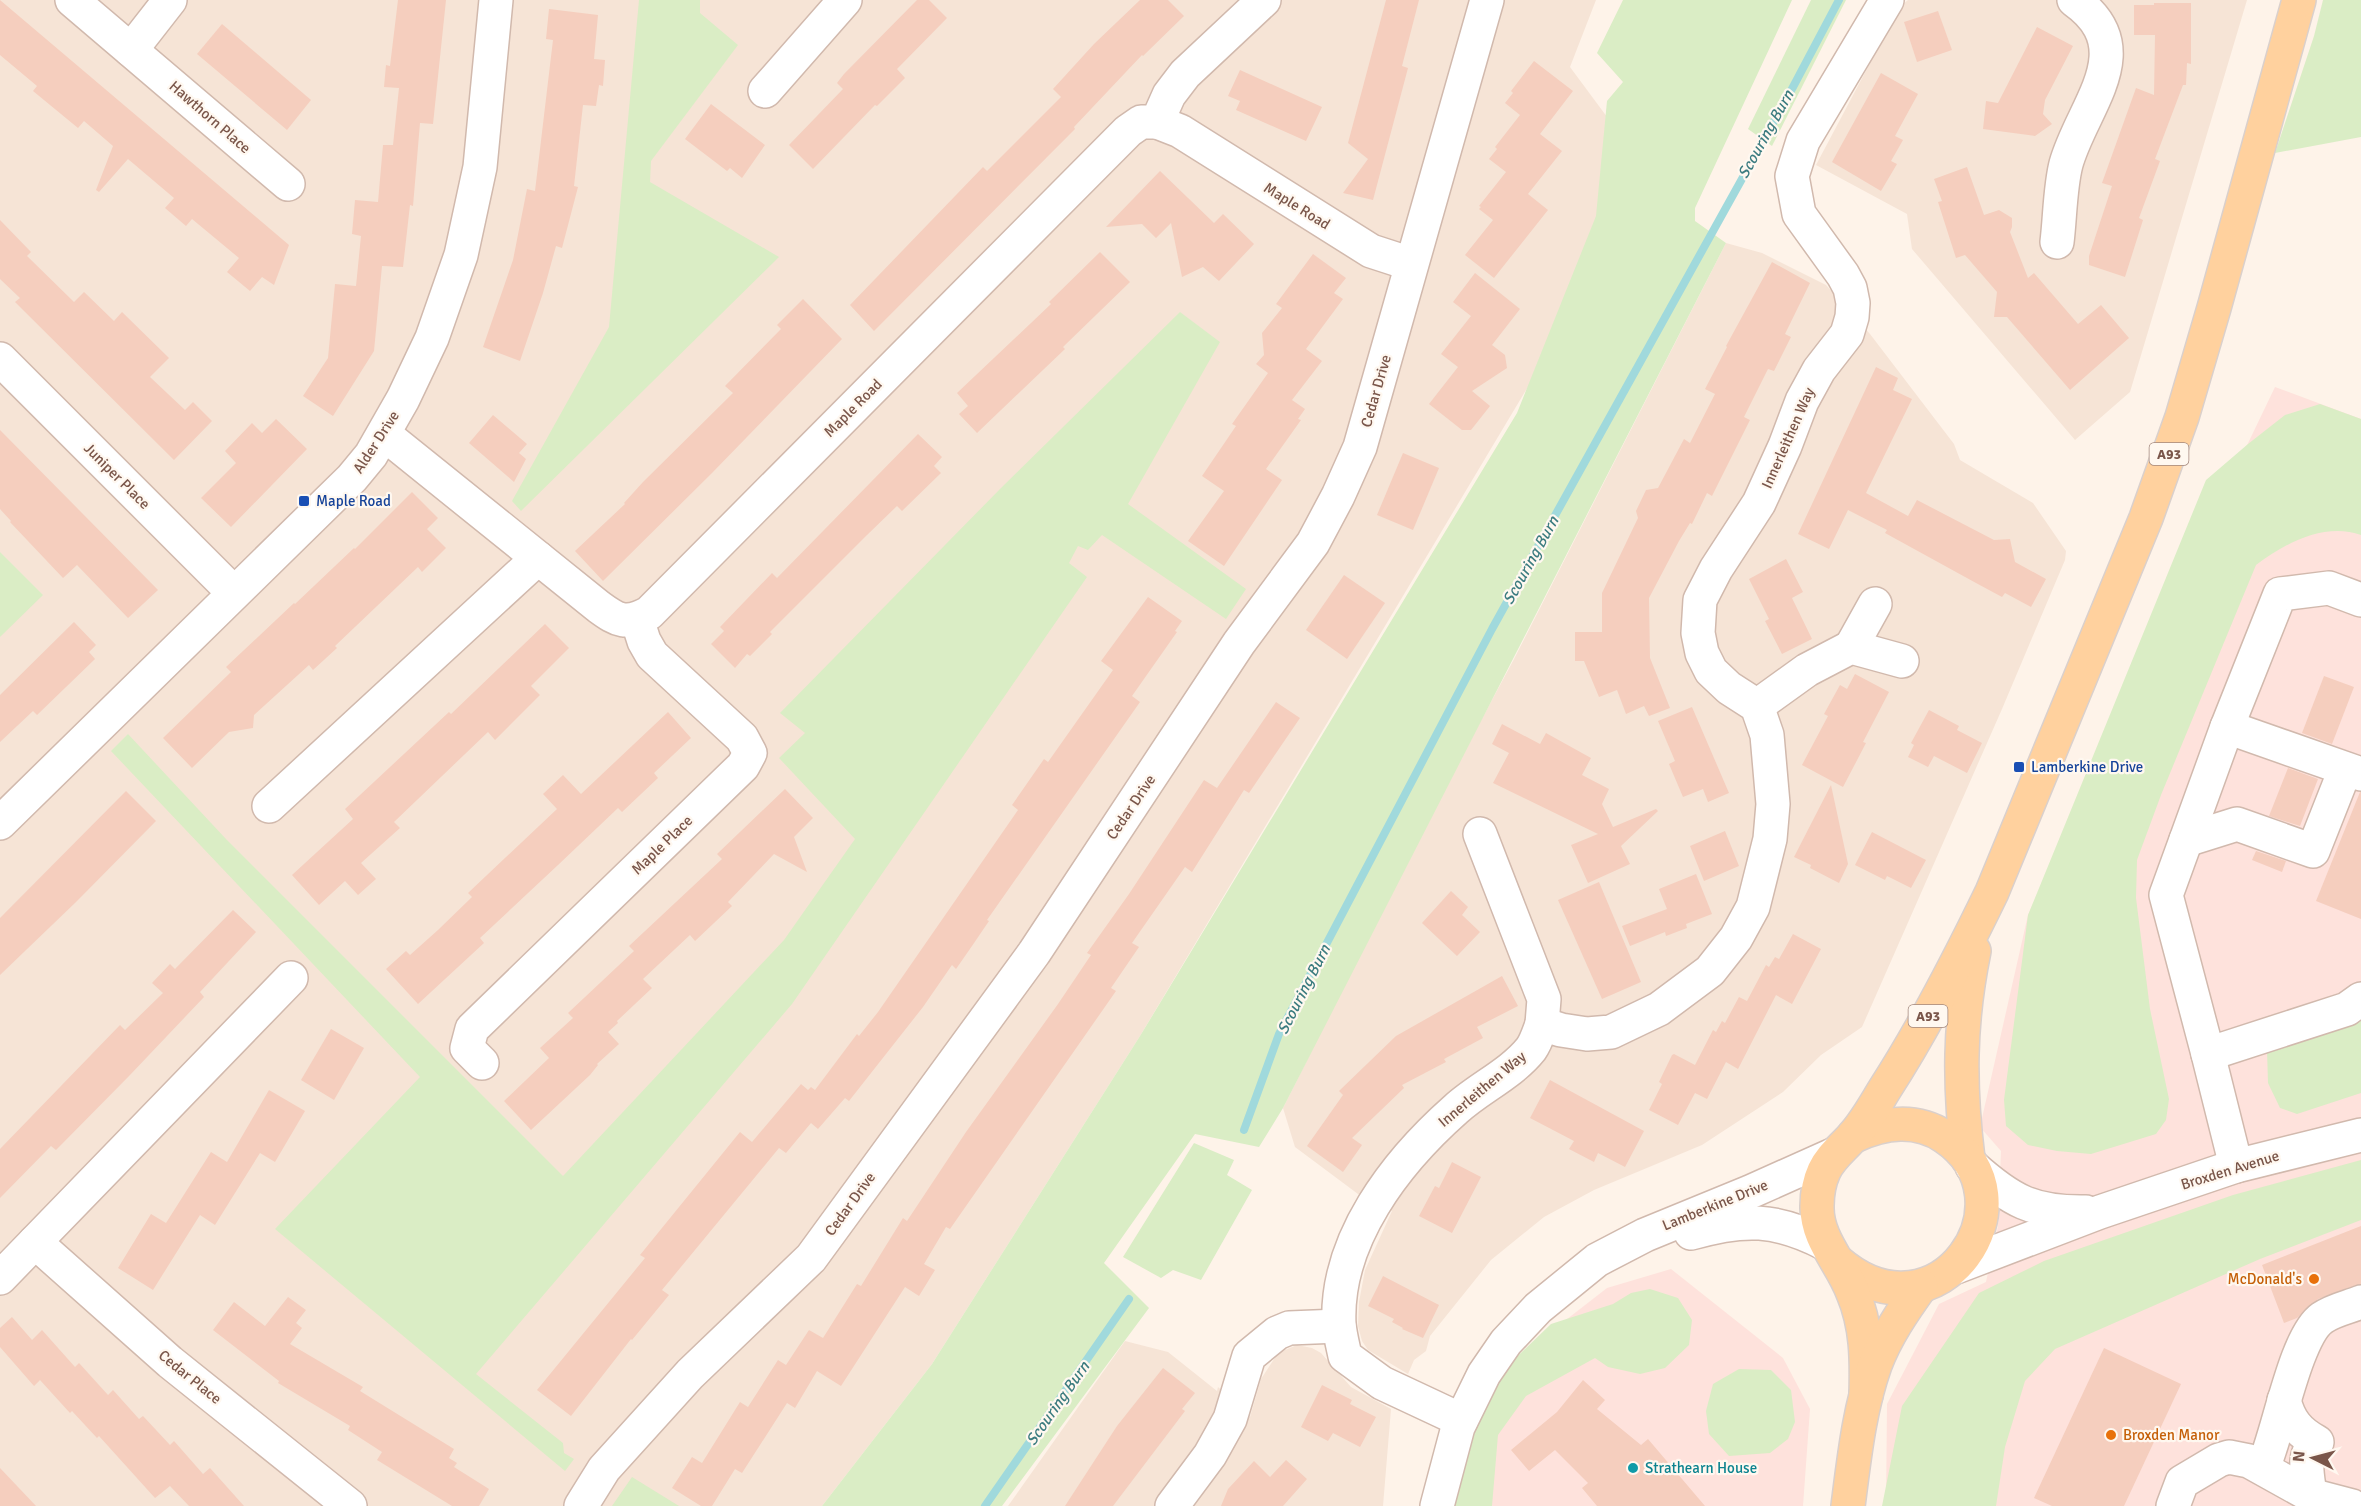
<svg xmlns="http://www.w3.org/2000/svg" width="2361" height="1506" font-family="Signika,sans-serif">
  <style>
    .residential { fill: #f6e4d6 }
    .commercial { fill: #fee2dc }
    .green { fill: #daedc5 }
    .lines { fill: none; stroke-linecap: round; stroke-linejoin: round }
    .stream { stroke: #a0d9dc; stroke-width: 8 }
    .building { fill: #f5cebe }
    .minor-casing { stroke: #d1b9ad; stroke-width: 36 }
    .major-casing { stroke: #dad0cc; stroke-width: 36 }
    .minor { stroke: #fff; stroke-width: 33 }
    .major { stroke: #ffd19e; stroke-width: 33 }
    .transit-dot { fill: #1a4fb4; stroke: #fff8f0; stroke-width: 2 }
    .food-dot { fill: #e8710a; stroke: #fff8f0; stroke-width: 2 }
    .culture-dot { fill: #0f9aa8; stroke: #fff8f0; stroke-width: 2 }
    .labels { text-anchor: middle; stroke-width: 4.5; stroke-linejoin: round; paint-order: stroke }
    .shield { fill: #fff8f0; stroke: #a2877c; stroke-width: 1.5 }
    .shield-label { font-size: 14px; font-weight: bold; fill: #7a564a }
    .street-label { font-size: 15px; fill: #7a564a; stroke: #fff8f0 }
    .transit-label { font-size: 15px; fill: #164399; stroke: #fff8f0; text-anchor: start }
    .food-label { font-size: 15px; fill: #c56008; stroke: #fff8f0; text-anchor: end }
    .culture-label { font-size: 15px; fill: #0d838f; stroke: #fff8f0; text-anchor: start }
    .water-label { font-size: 16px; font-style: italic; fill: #3c7c80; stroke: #fff8f0 }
  </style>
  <rect width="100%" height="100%" fill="#fef3e9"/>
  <!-- residential -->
  <g class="residential">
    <polygon points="0,0 1596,0 1570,67 1636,156 1541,365 1140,1036 932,1364 822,1506 0,1506"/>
    <polygon points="1908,0 2247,0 2130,392 2075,440 1912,249 1907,214 1816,165 1894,18 1901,6"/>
    <polygon points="1726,243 1762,253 1826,285 1870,334 1954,444 1960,460 2033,503 2066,551 2065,560 2002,709 1862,1027 1821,1055 1783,1092 1702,1145 1594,1190 1544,1217 1491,1260 1430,1336 1426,1351 1414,1360 1408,1374 1368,1350 1362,1341 1358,1326 1359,1302 1365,1270 1392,1211 1358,1194 1295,1147 1283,1108 1429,817 1513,661"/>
    <polygon points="1125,1341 1168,1352 1217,1391 1218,1387 1250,1417 1261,1379 1278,1353 1297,1345 1312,1348 1321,1353 1351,1387 1391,1409 1383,1506 1008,1506"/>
  </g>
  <!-- commercial -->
  <g class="commercial">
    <polygon points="2275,387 2361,419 2361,1506 1886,1506 1887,1404 1939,1304 1986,1282 1998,1226 2001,1151 1980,1127 2028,915 2131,687"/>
    <polygon points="1671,1269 1783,1358 1810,1409 1803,1506 1455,1506 1544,1337 1607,1288"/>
  </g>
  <!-- green -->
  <g class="green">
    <polygon points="639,0 700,0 700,13 738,45 651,161 650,182 779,257 521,511 512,501 609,327"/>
    <polygon points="1623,0 1792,0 1695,208 1695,221 1726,243 1283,1108 1259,1147 1195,1134 1104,1263 1149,1308 1002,1506 822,1506 932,1364 1140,1036 1517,413 1596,216 1607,101 1623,82 1597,53"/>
    <polygon points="1811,0 1846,0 1772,146 1748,129"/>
    <polygon points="2323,0 2361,0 2361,137 2275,153 2314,36"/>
    <polygon points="1180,312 1220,342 1128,504 1246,589 1226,619 1102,535 1088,550 1078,546 1069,563 1087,577 792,1004 476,1374 563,1443 564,1453 574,1459 565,1471 275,1229 420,1077 111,751 128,734 226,839 563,1176 784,940 855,839 779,758 805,733 780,713 1000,489"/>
    <path d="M2320,404l41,15v116c-36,-13 -76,8 -105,30l-95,230 -24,65 -1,38 14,111 19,90 -3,21 -10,14 -65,20 -34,-3 -29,-6 -22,-19 -2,-26 24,-185 178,-435 42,-36 37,-29z"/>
    <polygon points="0,552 43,595 0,637"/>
    <polygon points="2361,1020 2361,1093 2297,1114 2280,1108 2268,1083 2267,1051"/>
    <polygon points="1194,1143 1234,1160 1227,1175 1252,1190 1201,1280 1173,1270 1161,1278 1123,1257"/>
    <polygon points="2361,1160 2361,1220 2260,1259 2055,1349 2025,1381 2005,1447 1996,1506 1882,1506 1902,1406 1979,1293 2044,1261 2233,1195"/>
    <polygon points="1650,1289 1678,1298 1692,1320 1689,1345 1665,1368 1640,1374 1608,1367 1595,1358 1526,1396 1498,1435 1492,1506 1454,1506 1456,1474 1502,1371 1551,1324 1613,1304 1631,1293"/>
    <polygon points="1739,1369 1771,1370 1791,1390 1795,1422 1788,1439 1770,1453 1729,1456 1709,1434 1706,1411 1713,1384"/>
    <polygon points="632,1477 679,1506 612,1506"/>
  </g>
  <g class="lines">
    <!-- stream -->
    <g class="stream">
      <polyline points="1244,1130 1279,1034 1492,629 1793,87 1839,0"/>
      <polyline points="985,1506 1129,1299"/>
    </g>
  </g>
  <!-- building -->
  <g class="building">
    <polygon points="0,0 289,245 274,285 262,277 250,291 227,272 239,258 192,219 186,226 165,208 174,198 128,159 99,192 96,190 113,146 84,121 78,128 33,91 37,86 0,55"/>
    <polygon points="398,0 446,0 433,124 420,123 413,206 410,205 403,267 382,266 374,351 333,416 303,396 328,358 335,284 356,286 361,236 352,234 355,200 378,202 383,145 393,145 399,88 384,87 386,65 390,66"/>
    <polygon points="917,0 929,0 947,18 897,69 905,78 877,106 875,105 813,169 789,145 843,89 837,83 844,74"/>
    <polygon points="1140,0 1168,0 1184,16 1143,56 1142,55 1074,127 1075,129 874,331 850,305 983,167 987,171 1061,97 1053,89 1094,44"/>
    <polygon points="1386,0 1419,0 1402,66 1408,68 1373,200 1343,193 1368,159 1348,143"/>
    <polygon points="2154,3 2191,3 2191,64 2187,63 2186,85 2183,85 2155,159 2160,161 2139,218 2143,220 2125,277 2089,265 2089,256 2112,186 2102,183 2136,88 2154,95 2155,35 2134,35 2134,5 2154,5"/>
    <polygon points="549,9 598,15 594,59 605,60 603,86 599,85 596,106 583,105 574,186 578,187 562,248 556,246 543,293 520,361 483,347 513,260 527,189 535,191 553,40 546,39"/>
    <polygon points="1938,11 1952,50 1917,62 1904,22"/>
    <polygon points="222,24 311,100 287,130 197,54"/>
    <polygon points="2037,27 2073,46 2045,100 2043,114 2052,124 2035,136 1983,129 1986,101 1998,103"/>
    <polygon points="1534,61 1573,91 1540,134 1562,151 1528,194 1548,210 1494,278 1465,255 1493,220 1479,209 1481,207 1479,206 1506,172 1489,159 1497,149 1495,147 1520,115 1505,103 1513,93 1511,91"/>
    <polygon points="1240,70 1322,107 1306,141 1236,110 1240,101 1228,96"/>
    <polygon points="1881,73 1918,94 1895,136 1903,140 1891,161 1897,164 1881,191 1832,162"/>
    <polygon points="711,104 765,145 742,178 730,168 727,171 685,139"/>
    <polygon points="1967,167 1984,215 1999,210 2012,218 2012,227 2010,232 2028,278 2034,273 2078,324 2101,305 2129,338 2070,390 2007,317 1994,317 1997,292 1965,255 1956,258 1938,202 1942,201 1934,179"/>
    <polygon points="1160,171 1214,223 1223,214 1254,244 1219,281 1203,267 1182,277 1171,223 1156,238 1142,224 1106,227"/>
    <polygon points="0,220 31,252 27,256 74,302 84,292 114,321 122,312 169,358 150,377 185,410 193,402 212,421 174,460 15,302 20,298 0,279"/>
    <polygon points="1100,252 1130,282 1063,347 1065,349 977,433 959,414 968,406 957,393 1051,304 1049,302"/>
    <polygon points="1313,254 1346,278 1334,293 1343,299 1306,349 1322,361 1292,400 1305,409 1298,419 1301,420 1266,469 1282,480 1224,566 1188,541 1224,491 1202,476 1236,426 1232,424 1268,373 1256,364 1264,355 1262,333 1282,308 1276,304"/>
    <polygon points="1772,262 1810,283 1785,334 1791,337 1774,371 1768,369 1744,417 1750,420 1712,496 1707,493 1692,524 1690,523 1679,541 1649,598 1650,658 1670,708 1649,716 1644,706 1626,714 1617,690 1599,697 1584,661 1575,661 1575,632 1602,632 1602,593 1638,518 1636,511 1646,490 1658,488 1684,439 1690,443 1715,394 1705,389 1727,347 1726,346"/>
    <polygon points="1475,273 1520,309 1492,345 1505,355 1507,368 1472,391 1490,406 1471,430 1462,430 1429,404 1458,367 1441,354 1471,316 1453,302"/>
    <polygon points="803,299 842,339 712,473 603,581 575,551 625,504 624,503 643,482 733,393 725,386 781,329 777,325"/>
    <polygon points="1876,367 1898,378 1893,390 1912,399 1866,493 1908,516 1917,500 1994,540 2010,539 2015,562 2046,579 2031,607 2005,593 2002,597 1976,583 1885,533 1887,530 1848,510 1829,549 1798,534"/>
    <polygon points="493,415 527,444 519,453 526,459 514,482 469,443"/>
    <polygon points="276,419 307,449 231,527 201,498 236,463 225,451 252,423 262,433"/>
    <polygon points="0,430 158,590 128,618 77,565 63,578 10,522 11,521 0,509"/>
    <polygon points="918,434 942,457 934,466 941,473 902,511 897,506 866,536 770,632 772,634 750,656 747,654 735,668 711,644 724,631 720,627 772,573 777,578"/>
    <polygon points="1403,453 1439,468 1413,530 1377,515"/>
    <polygon points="412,492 438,518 427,529 446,548 422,572 418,567 335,646 337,648 313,670 309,665 254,715 253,728 229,732 192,768 163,738 231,672 226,667 294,603 295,604 354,548 355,549"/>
    <polygon points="1786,559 1803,592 1792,598 1812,639 1782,654 1765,621 1769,619 1749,579"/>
    <polygon points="1344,575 1385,603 1347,659 1306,630"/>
    <polygon points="1148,597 1182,621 1175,631 1177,632 1132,696 1140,702 987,920 989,921 972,946 956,969 952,965 923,1007 849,1101 845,1098 818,1129 811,1123 786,1153 779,1148 662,1290 669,1295 632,1340 631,1339 571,1416 537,1390 645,1258 640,1255 740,1132 752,1142 801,1084 808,1090 811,1087 815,1090 857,1034 859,1036 878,1012 1018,810 1012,805 1044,759 1048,762 1113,670 1101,661"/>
    <polygon points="74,622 96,645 89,652 95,659 37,715 33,711 0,742 0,695"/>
    <polygon points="545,624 569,648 531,686 540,695 495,740 488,732 394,822 400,828 361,863 376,879 358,895 345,881 319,905 292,875 353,819 345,809 449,712 451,714"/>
    <polygon points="1855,674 1889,692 1863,742 1866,743 1843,787 1802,765 1828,716 1824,714 1840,685 1847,689"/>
    <polygon points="2324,676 2354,687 2332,744 2302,733"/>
    <polygon points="1276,702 1300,718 1249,793 1244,790 1192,872 1185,867 1132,943 1139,947 1111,988 1116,991 950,1229 946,1227 924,1264 935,1270 919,1296 905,1287 841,1386 817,1371 795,1408 787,1403 742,1473 735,1469 712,1506 701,1506 672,1488 692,1457 702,1463 740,1402 748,1407 778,1360 786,1365 809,1330 823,1338 857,1284 861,1286 903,1218 907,1221 966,1132 1058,1004 1091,955 1087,953 1129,894 1204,780 1217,788"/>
    <polygon points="1692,707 1729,793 1708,802 1703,789 1683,797 1669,764 1675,761 1658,721"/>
    <polygon points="1929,710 1959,726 1957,730 1982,743 1967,773 1934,756 1928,767 1908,757 1914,745 1911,743"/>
    <polygon points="668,712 691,738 654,773 658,778 622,812 618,808 558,865 480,938 484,943 418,1004 386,969 406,951 410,955 438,930 472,897 468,893 557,809 543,794 563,775 581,794"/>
    <polygon points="1502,724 1540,744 1546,733 1591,758 1582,775 1609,789 1602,804 1613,827 1656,809 1658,811 1621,846 1630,864 1588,883 1571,845 1598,834 1493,783 1509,753 1492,744"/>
    <polygon points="2288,768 2318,779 2300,826 2269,816"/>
    <polygon points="1831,785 1848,864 1839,883 1810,868 1811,865 1794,857"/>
    <polygon points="785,789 813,818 794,837 807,872 774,854 728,902 732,906 695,941 690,935 643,979 652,988 617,1021 618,1023 608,1032 619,1044 597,1064 598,1065 590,1075 531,1130 504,1101 549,1058 540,1048 573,1018 568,1013 634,951 629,946 722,859 717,854"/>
    <polygon points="126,791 156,821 76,902 0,975 0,918"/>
    <polygon points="2360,792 2361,792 2361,919 2316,901"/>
    <polygon points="1725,831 1739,866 1704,881 1690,846"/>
    <polygon points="1872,832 1926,860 1911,888 1887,876 1885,880 1855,865"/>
    <polygon points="2256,851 2286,861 2282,872 2252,860"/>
    <polygon points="1696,874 1712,914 1686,924 1687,928 1666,936 1665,932 1630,946 1622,926 1667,909 1659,889"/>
    <polygon points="1599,882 1641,982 1602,999 1558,900"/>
    <polygon points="1451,891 1468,907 1462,915 1480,932 1457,956 1422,923"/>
    <polygon points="233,910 256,932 200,992 204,997 130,1075 56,1150 51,1146 0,1198 0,1149 120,1025 125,1030 163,993 152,983 170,964 175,969"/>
    <polygon points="1793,934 1821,949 1792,1004 1776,995 1738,1069 1726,1062 1707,1099 1695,1093 1678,1125 1649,1110 1662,1084 1659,1082 1672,1055 1674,1054 1695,1065 1713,1030 1716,1032 1722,1021 1725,1023 1739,997 1747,1001 1766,965 1769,967 1775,957 1779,959"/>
    <polygon points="1502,976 1518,1006 1477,1027 1483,1038 1444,1059 1446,1062 1402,1085 1404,1088 1352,1138 1362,1145 1343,1172 1307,1146 1343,1095 1339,1091 1396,1036"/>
    <polygon points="331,1029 364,1048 334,1100 301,1080"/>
    <polygon points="1550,1080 1644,1131 1625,1167 1598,1153 1594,1162 1569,1149 1574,1141 1530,1118"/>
    <polygon points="269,1090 305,1111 275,1162 260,1153 215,1225 200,1215 153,1290 118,1268 151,1214 166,1223 211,1152 227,1162"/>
    <polygon points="1452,1162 1481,1177 1452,1233 1419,1216 1435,1186 1439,1188"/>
    <polygon points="2361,1226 2361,1284 2318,1299 2297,1318 2284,1323 2262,1265"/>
    <polygon points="1383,1276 1439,1305 1423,1338 1402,1329 1403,1328 1392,1322 1394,1319 1368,1306"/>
    <polygon points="288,1297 306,1310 296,1323 302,1328 290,1344 363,1387 360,1391 454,1449 449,1458 457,1463 454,1467 489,1489 479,1506 452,1506 377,1460 382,1452 348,1430 350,1426 278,1383 279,1381 213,1330 234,1302 265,1326"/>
    <polygon points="12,1317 32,1340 42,1330 75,1367 79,1363 108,1395 113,1390 139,1419 143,1416 170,1445 174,1441 203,1474 210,1468 244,1506 189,1506 170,1486 155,1498 99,1436 97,1438 72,1411 70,1413 40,1380 34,1386 0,1347 0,1328"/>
    <polygon points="2104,1348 2181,1384 2124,1506 2052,1506 2034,1498"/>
    <polygon points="1163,1368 1195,1393 1182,1409 1185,1411 1113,1506 1065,1506 1117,1426"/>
    <polygon points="1583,1380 1605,1400 1597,1409 1641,1445 1648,1439 1705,1506 1597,1506 1582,1488 1588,1483 1555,1450 1529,1471 1511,1450 1557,1412"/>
    <polygon points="1322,1385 1352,1400 1350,1404 1376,1417 1360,1447 1333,1433 1328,1441 1301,1427"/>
    <polygon points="1286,1460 1307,1479 1283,1506 1221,1506 1228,1489 1254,1461 1270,1477"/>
    <polygon points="0,1468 36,1506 0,1506"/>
  </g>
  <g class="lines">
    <defs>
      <g id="minor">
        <polyline points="72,0 288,184"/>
        <polyline points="131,50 170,0"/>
        <polyline points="765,91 845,0"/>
        <polyline points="1157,122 1180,131 1371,251 1411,264"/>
        <path d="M2057,242c3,-24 3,-55 9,-78 16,-58 77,-115 8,-164"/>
        <polyline points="0,359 234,593"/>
        <path d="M384,434l215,173c19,14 27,18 50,6l479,-482 13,-9h16l12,-27 16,-21 79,-74"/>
        <polyline points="2361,600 2329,588 2280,594 2227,727 2166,895 2208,1054 2347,1009 2361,999"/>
        <polyline points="1851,647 1875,604"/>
        <polyline points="1757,706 1807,670 1851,647 1902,661"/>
        <polyline points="2227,727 2361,774"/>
        <polyline points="269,806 538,558"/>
        <polyline points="0,823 352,478 371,455 403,399 432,338 461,255 480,167 496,0"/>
        <polyline points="1480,834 1544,999 1542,1024"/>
        <polyline points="2186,840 2237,824 2313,851 2345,770"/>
        <polyline points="2208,1054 2236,1166"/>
        <polyline points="482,1063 467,1048 472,1029 743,766 750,753 742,738 652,655 644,641 637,619"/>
        <path d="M1972,1166c39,35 61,47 114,46"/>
        <path d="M1691,1233c53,-15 85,-15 135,11"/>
        <polyline points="35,1242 170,1362 350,1506"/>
        <polyline points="1956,1267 2100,1212 2236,1166 2361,1135"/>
        <polyline points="0,1278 291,978"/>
        <path d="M2284,1400c5,20 14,32 33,42 -16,12 -9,35 -7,53"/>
        <path d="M1461,1420l-79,-37 -37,-27c-2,-10 -5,-21 -6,-32 -4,-84 57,-162 117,-215 23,-21 55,-35 75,-60 5,-7 8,-17 11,-25l19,6 26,4 24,-2 48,-23 51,-38 26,-33 17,-31 17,-68 3,-35 -6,-69 -10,-29 -28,-18 -18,-17 -9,-18 -4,-20 2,-33 16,-31 43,-66 26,-57 17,-45 17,-31 28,-36 5,-17 1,-14 -3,-15 -7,-13 -44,-61 -7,-38 11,-35 84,-141"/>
        <path d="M2263,1468c15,-33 32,-131 59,-150 11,-8 27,-11 39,-16"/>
        <polyline points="581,1506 604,1469 690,1374 811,1258 1034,953 1239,643 1313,543 1338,496 1360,447 1487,0"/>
        <polyline points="1172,1506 1210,1455 1230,1419 1249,1356 1277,1333 1289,1328 1339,1326"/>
        <polyline points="1437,1506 1458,1427 1484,1374 1506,1342 1538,1308 1597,1260 1645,1235 1750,1192 1835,1154"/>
        <polyline points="2173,1506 2182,1482 2219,1460 2229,1457 2249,1461 2310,1495 2352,1506"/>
      </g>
      <g id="major">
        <path d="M1968,1159c-9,-74 -9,-135 6,-208"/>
        <path d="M1838,1262c101,86 200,-62 107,-125 -29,-19 -60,-15 -91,-1"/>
        <path d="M1866,1395c1,-35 1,-69 -13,-102 -11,-30 -37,-54 -36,-87 0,-12 2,-24 7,-35 7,-15 19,-23 29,-35 13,-14 23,-33 33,-49 40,-62 74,-129 106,-195l154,-374 36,-101 32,-109 85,-308"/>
        <path d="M1848,1506c6,-46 11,-96 27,-141 11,-29 28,-54 46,-79"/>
      </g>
    </defs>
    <!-- minor casing -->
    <use href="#minor" class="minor-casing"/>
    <!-- major casing -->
    <use href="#major" class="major-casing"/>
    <!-- minor -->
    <use href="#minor" class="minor"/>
    <!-- major -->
    <use href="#major" class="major"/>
  </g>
  <!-- markers -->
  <g class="transit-dot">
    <rect x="298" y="495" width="12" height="12" rx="3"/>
    <rect x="2013" y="761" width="12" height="12" rx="3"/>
  </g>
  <g class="food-dot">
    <circle cx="2314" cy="1279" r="6"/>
    <circle cx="2111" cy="1435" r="6"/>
  </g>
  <circle class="culture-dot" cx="1633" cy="1468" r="6"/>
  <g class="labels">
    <!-- shield labels -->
    <g class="shield">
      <rect x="2149.5" y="443" width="39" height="22" rx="4.5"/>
      <rect x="1908.5" y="1005" width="39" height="22" rx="4.5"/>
    </g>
    <g class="shield-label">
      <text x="2169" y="459">A93</text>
      <text x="1928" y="1021">A93</text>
    </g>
    <!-- street labels -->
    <g class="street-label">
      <text transform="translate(210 117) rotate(41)" y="5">Hawthorn Place</text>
      <text transform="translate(1297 206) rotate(32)" y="5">Maple Road</text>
      <text transform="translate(1376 391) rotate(-74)" y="5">Cedar Drive</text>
      <text transform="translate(853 408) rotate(-45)" y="5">Maple Road</text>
      <text transform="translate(1788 438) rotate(-66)" y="5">Innerleithen Way</text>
      <text transform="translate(376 442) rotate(-57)" y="5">Alder Drive</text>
      <text transform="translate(117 476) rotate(45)" y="5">Juniper Place</text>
      <text transform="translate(1131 807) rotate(-56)" y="5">Cedar Drive</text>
      <text transform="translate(662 845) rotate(-44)" y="5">Maple Place</text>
      <text transform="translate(1482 1089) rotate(-40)" y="5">Innerleithen Way</text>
      <text transform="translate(2230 1170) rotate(-17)" y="5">Broxden Avenue</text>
      <text transform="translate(850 1204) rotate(-54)" y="5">Cedar Drive</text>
      <text transform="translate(1715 1205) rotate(-22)" y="5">Lamberkine Drive</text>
      <text transform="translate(190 1377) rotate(39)" y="5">Cedar Place</text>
    </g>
    <!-- transit labels -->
    <g class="transit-label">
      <text x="316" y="506">Maple Road</text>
      <text x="2031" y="772">Lamberkine Drive</text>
    </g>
    <!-- food labels -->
    <g class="food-label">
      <text x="2302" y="1284">McDonald's</text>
      <text x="2123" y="1440" text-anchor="start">Broxden Manor</text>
    </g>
    <!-- culture labels -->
    <g class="culture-label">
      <text x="1645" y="1473">Strathearn House</text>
    </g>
    <!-- water labels -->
    <g class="water-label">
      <text transform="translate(1765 134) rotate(-61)" y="6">Scouring Burn</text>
      <text transform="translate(1530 560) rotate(-61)" y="6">Scouring Burn</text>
      <text transform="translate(1303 989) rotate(-63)" y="6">Scouring Burn</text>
      <text transform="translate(1057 1403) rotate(-55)" y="6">Scouring Burn</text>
    </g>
  </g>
  <!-- north arrow -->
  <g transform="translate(2313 1458) rotate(276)" stroke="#fff8f0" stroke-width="4.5" paint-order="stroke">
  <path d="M0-4.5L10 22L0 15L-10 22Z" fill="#7a564a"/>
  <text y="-9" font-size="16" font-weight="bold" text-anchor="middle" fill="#7a564a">N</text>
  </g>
</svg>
